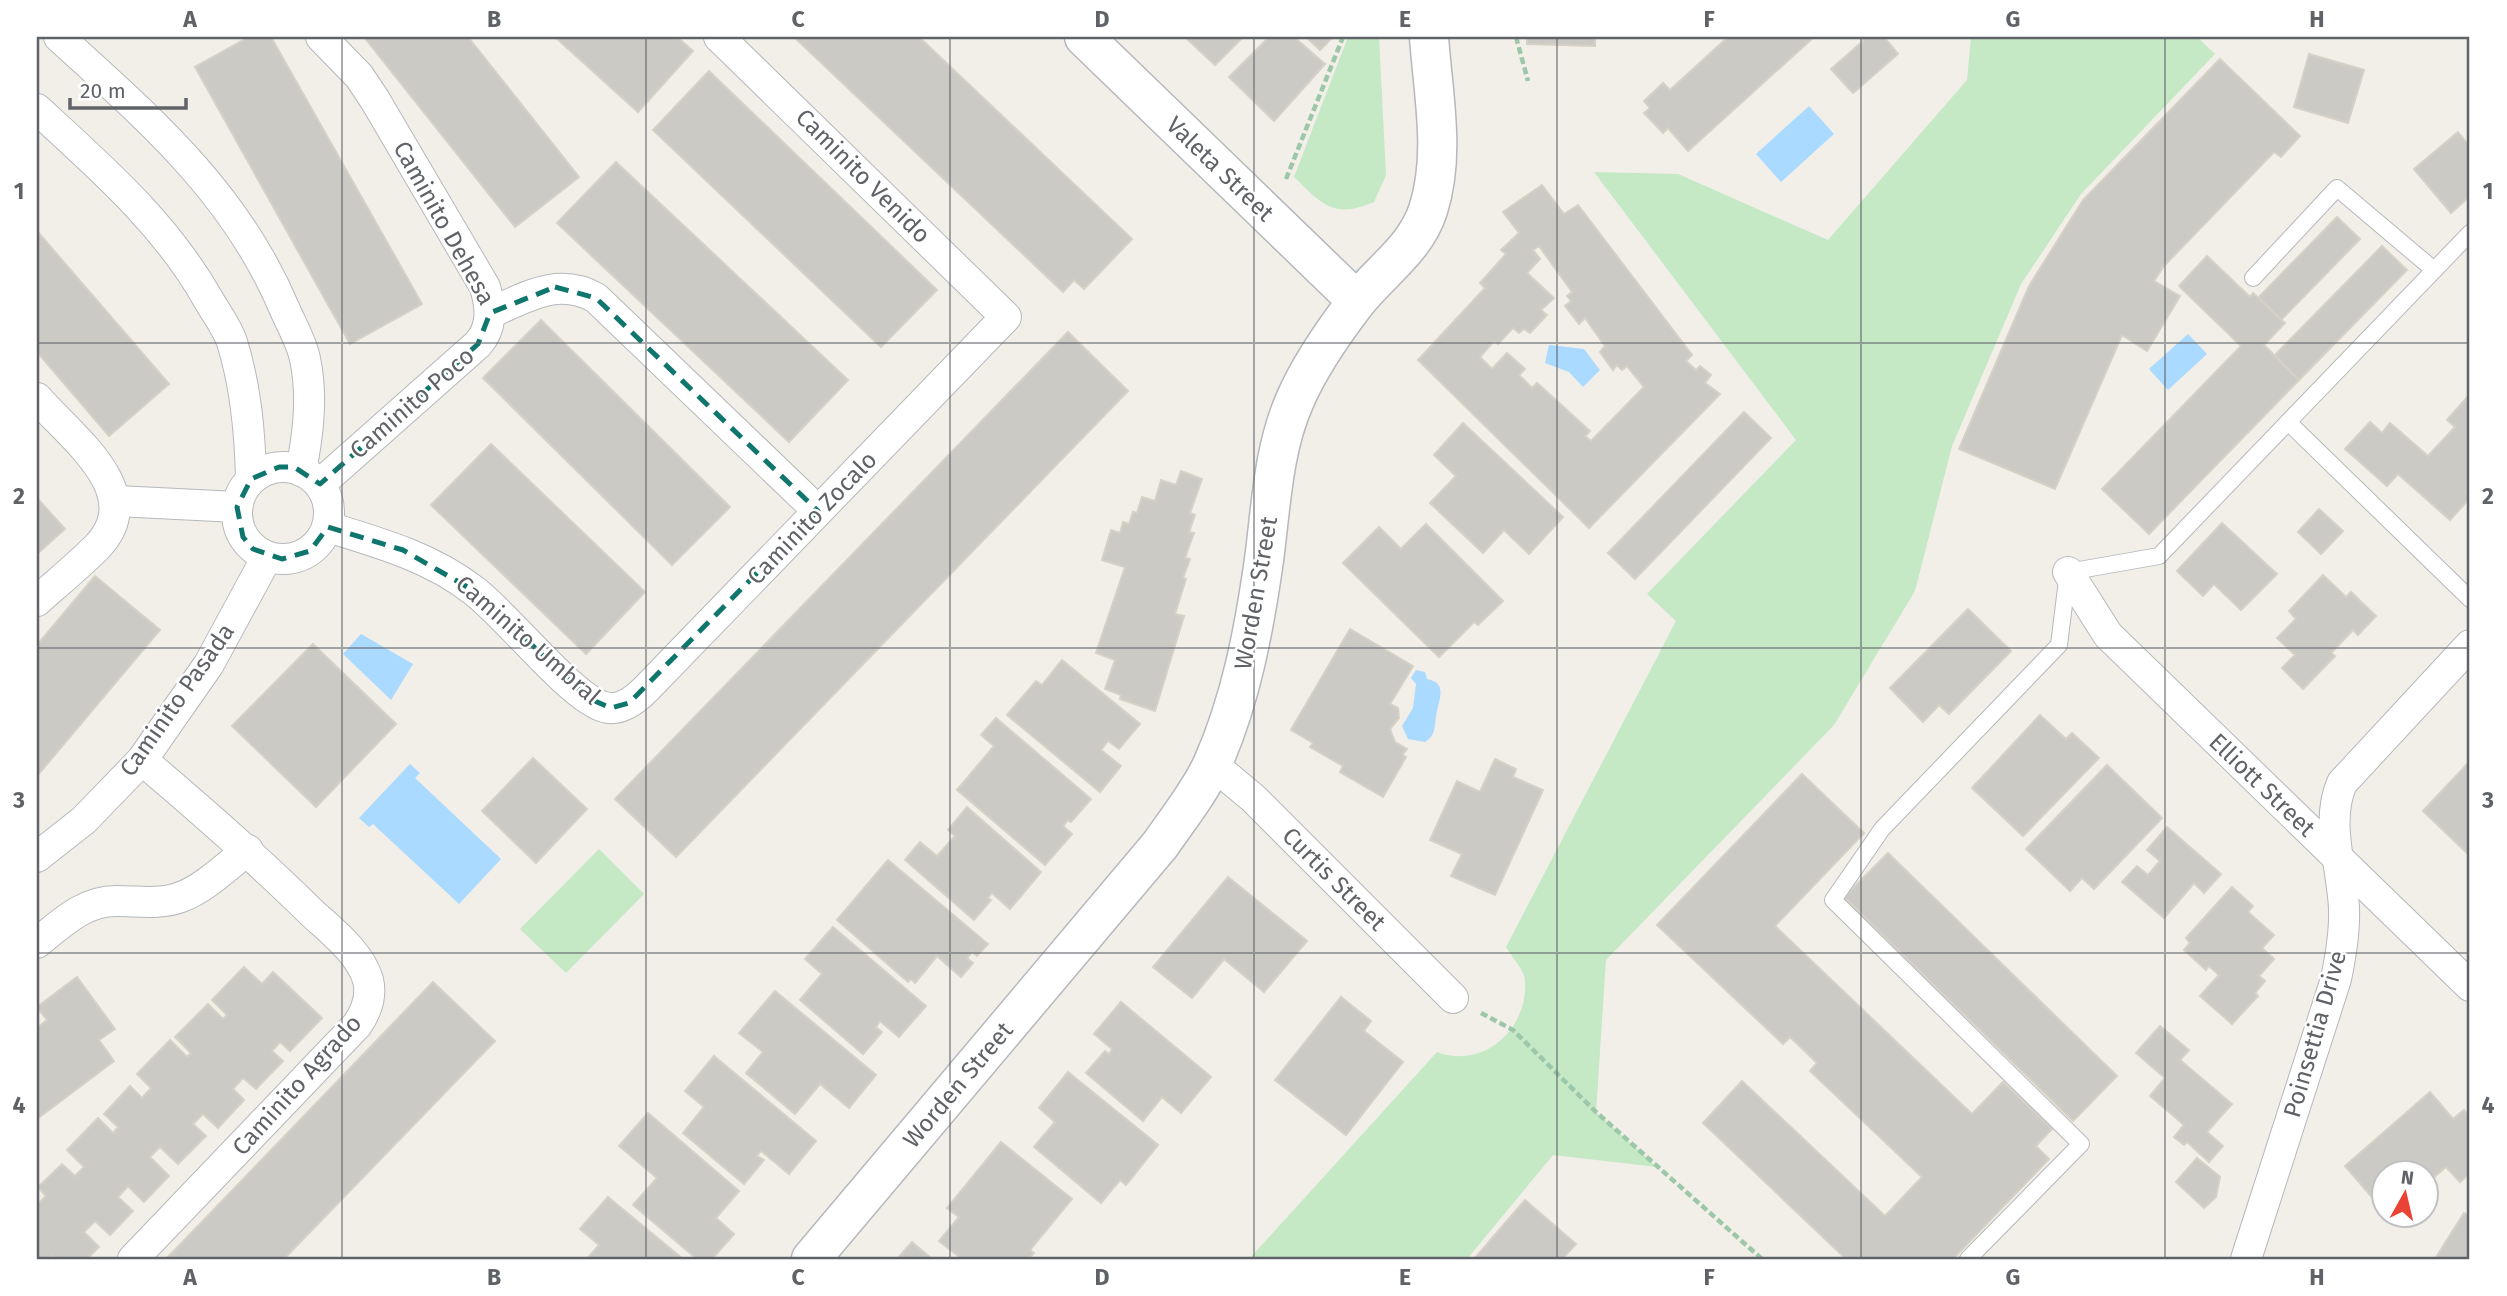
<svg xmlns="http://www.w3.org/2000/svg" width="2507" height="1296" font-family="'Fira Sans',sans-serif">
  <style>
    .green { fill: #c5e8c5 }
    .water { fill: #aadaff }
    .building { fill: #cccac5; stroke: #d6d1c6; stroke-width: 2; fill-rule: evenodd }
    .lines { fill: none; stroke-linecap: round; stroke-linejoin: round }
    .service-casing { stroke: #b5b8bc; stroke-width: 18 }
    .minor-casing { stroke: #b5b8bc; stroke-width: 32 }
    .tertiary-casing { stroke: #b5b8bc; stroke-width: 41 }
    .path { stroke: #9cc7a9; stroke-width: 4.5; stroke-dasharray: 7 3.5; stroke-linecap: butt }
    .service { stroke: #fff; stroke-width: 16 }
    .minor { stroke: #fff; stroke-width: 30 }
    .tertiary { stroke: #fff; stroke-width: 38 }
    .marked { fill: none; stroke: #0f766e; stroke-width: 5; stroke-dasharray: 14 9; stroke-linejoin: round }
    .grid { fill: none; stroke: #5f6368; stroke-width: 2; stroke-opacity: 0.55 }
    .labels { text-anchor: middle; stroke-width: 5; stroke-linejoin: round; paint-order: stroke }
    .street-label { font-size: 24px; fill: #5f6368; stroke: #fff }
    .neatline { fill: none; stroke: #5f6368; stroke-width: 2.5 }
    .grid-label { font-size: 23px; text-anchor: middle; font-weight: bold; fill: #5f6368 }
  </style>
  <rect width="100%" height="100%" fill="#f1efe8"/>
  <!-- green -->
  <g class="green">
    <path d="M1348,37h31l7,138 -12,27c-41,17 -51,3 -80,-25z"/>
    <path d="M1971,37h226l18,17 -134,140 -60,90 -69,162 -37,145 -81,134 -228,235 -10,152 61,55 -104,-12 -86,104h-218l188,-207c47,18 92,-24 88,-72 -1,-10 -13,-23 -19,-33l170,-326 -29,-27 149,-154 -202,-268 84,2 150,66 139,-160z"/>
    <polygon points="599,849 644,894 566,973 520,929"/>
  </g>
  <!-- water -->
  <g class="water">
    <polygon points="1809,106 1834,134 1781,182 1756,154"/>
    <polygon points="2188,334 2207,354 2168,390 2149,369"/>
    <polygon points="1549,345 1584,349 1600,370 1583,387 1569,372 1545,363"/>
    <polygon points="361,634 413,664 391,700 343,654"/>
    <path d="M1416,670l9,2 2,7c22,4 11,22 9,38 -2,11 0,18 -11,25l-17,-3 -6,-13 11,-18 3,-24 -5,-6z"/>
    <polygon points="410,764 420,773 415,778 501,859 459,904 373,824 369,827 359,818"/>
  </g>
  <!-- building -->
  <g class="building">
    <polygon points="249,37 271,37 422,304 350,344 195,67"/>
    <polygon points="364,37 468,37 579,177 515,227"/>
    <polygon points="555,37 677,37 693,51 638,112"/>
    <polygon points="794,37 919,37 1132,239 1084,289 1074,280 1063,292"/>
    <polygon points="1185,37 1243,37 1215,65"/>
    <polygon points="1269,37 1294,37 1325,64 1274,121 1229,77"/>
    <polygon points="1306,37 1333,37 1320,50"/>
    <polygon points="1527,37 1595,37 1595,46 1527,44"/>
    <polygon points="1728,37 1814,37 1688,151 1668,128 1663,133 1644,113 1650,108 1644,101 1663,83 1670,90"/>
    <polygon points="1859,37 1884,37 1898,54 1853,93 1831,69 1863,41"/>
    <polygon points="2309,54 2364,70 2348,123 2294,107"/>
    <polygon points="2220,59 2300,136 2281,157 2274,152 2164,266 2154,281 2180,296 2147,351 2122,335 2055,489 1959,449 2029,286 2083,200"/>
    <polygon points="709,71 937,290 881,347 653,130"/>
    <polygon points="2458,132 2470,147 2470,196 2451,213 2414,169"/>
    <polygon points="616,162 848,380 789,442 557,223"/>
    <path d="M1542,185l22,29 14,-9 114,150 -6,6 10,9 4,-4 11,9 -6,8 15,11 -131,134 -171,-168 67,-72 -5,-5 26,-29 -5,-4 18,-17 -16,-21zM1539,246l33,46 -5,4 4,5 -6,5 14,18 6,-6 20,28 -5,6 13,18 4,-5 5,5 5,-4 17,21 -53,54 -6,-5 5,-5 -53,-48 -5,5 -13,-13 6,-6 -18,-16 -15,16 -12,-12 14,-16 4,3 15,-16 6,5 5,-4 6,4 17,-18 -6,-5 13,-12 -27,-25 13,-14 -7,-9z"/>
    <polygon points="2337,217 2360,239 2281,320 2258,298"/>
    <polygon points="37,231 169,384 109,436 37,352"/>
    <polygon points="2382,246 2407,270 2299,380 2274,356"/>
    <polygon points="2207,256 2250,297 2253,293 2285,323 2264,345 2299,380 2149,534 2102,489 2241,346 2179,286"/>
    <polygon points="541,320 730,507 672,565 483,378"/>
    <polygon points="1068,332 1128,391 676,857 615,799"/>
    <polygon points="2470,394 2470,488 2466,493 2470,498 2450,520 2398,474 2387,486 2345,449 2370,422 2382,433 2390,423 2428,456 2455,427 2447,420"/>
    <polygon points="1744,412 1771,438 1635,579 1608,553"/>
    <polygon points="1463,423 1563,517 1529,554 1504,530 1483,553 1430,503 1456,476 1434,455"/>
    <polygon points="491,444 645,592 586,654 431,505"/>
    <polygon points="1181,471 1202,479 1190,513 1195,515 1189,532 1194,533 1185,558 1190,559 1183,578 1186,579 1175,614 1184,616 1155,711 1120,699 1121,695 1105,689 1115,660 1096,653 1125,567 1102,560 1111,530 1120,533 1123,522 1129,524 1133,512 1137,513 1142,497 1155,501 1161,480 1176,485"/>
    <polygon points="37,498 65,529 37,554"/>
    <polygon points="2319,509 2343,531 2321,554 2298,532"/>
    <polygon points="2222,523 2277,574 2241,610 2214,584 2203,596 2177,571"/>
    <polygon points="1426,524 1503,601 1478,625 1474,622 1439,657 1343,563 1379,527 1401,549"/>
    <polygon points="2323,575 2346,597 2351,592 2376,616 2358,635 2353,630 2331,653 2335,656 2303,689 2282,668 2295,655 2277,638 2296,619 2289,611"/>
    <polygon points="95,576 160,630 37,776 37,645"/>
    <polygon points="1968,609 2011,651 1949,714 1939,705 1923,722 1890,688"/>
    <polygon points="1350,629 1413,666 1390,704 1398,708 1399,718 1390,729 1395,742 1407,749 1402,755 1406,757 1383,797 1340,772 1343,766 1310,747 1313,743 1291,730"/>
    <polygon points="313,644 396,724 316,807 232,726"/>
    <polygon points="1062,660 1140,724 1119,749 1108,741 1101,750 1121,766 1100,792 1007,715 1036,681 1042,685"/>
    <polygon points="2040,715 2066,739 2072,733 2099,758 2023,836 1972,788"/>
    <polygon points="996,718 1091,799 1071,822 1068,820 1063,826 1072,834 1045,865 957,790 994,746 981,735"/>
    <polygon points="533,758 587,809 536,863 482,811"/>
    <polygon points="1495,759 1516,769 1513,777 1543,790 1495,895 1451,876 1462,854 1430,840 1457,781 1480,792"/>
    <polygon points="2470,761 2470,852 2468,854 2423,811"/>
    <polygon points="2107,765 2162,818 2094,889 2082,878 2070,891 2026,849"/>
    <polygon points="1802,774 1864,833 1775,926 1972,1114 2003,1082 2052,1129 2036,1146 2049,1159 1953,1259 1846,1259 1703,1123 1742,1081 1885,1216 1922,1177 1810,1071 1817,1063 1790,1037 1783,1044 1657,925"/>
    <polygon points="967,807 1041,872 1010,909 992,893 988,898 991,900 974,920 905,860 920,842 937,856 955,836 948,830"/>
    <polygon points="2167,827 2221,874 2204,893 2194,883 2164,918 2122,882 2137,866 2148,875 2160,861 2147,850"/>
    <polygon points="1888,853 2117,1076 2073,1121 1844,897"/>
    <polygon points="888,860 988,944 977,956 972,952 967,958 973,963 961,977 937,956 915,983 911,979 908,982 837,920"/>
    <polygon points="1228,877 1307,941 1264,992 1224,959 1192,998 1153,967"/>
    <polygon points="2232,887 2253,906 2248,912 2274,935 2262,948 2274,959 2259,976 2265,981 2255,993 2258,996 2232,1024 2200,996 2219,975 2209,966 2206,970 2184,950 2190,943 2186,938"/>
    <polygon points="833,927 926,1006 899,1037 880,1021 876,1027 882,1032 863,1054 800,1000 822,974 805,959"/>
    <polygon points="244,967 262,984 273,972 322,1018 290,1051 280,1042 272,1051 283,1061 256,1089 243,1078 233,1089 244,1100 218,1128 203,1114 193,1124 206,1136 178,1164 160,1147 150,1157 169,1176 144,1202 128,1186 118,1197 133,1211 110,1235 95,1221 84,1232 99,1247 87,1259 56,1259 52,1256 49,1259 37,1259 37,1205 46,1196 38,1187 62,1164 75,1176 84,1167 67,1150 98,1118 113,1133 118,1127 104,1114 130,1086 142,1098 151,1088 137,1074 170,1040 187,1057 191,1053 175,1037 208,1004 223,1019 227,1015 212,1000"/>
    <polygon points="77,977 115,1029 99,1040 114,1061 37,1119 37,1028 47,1020 37,1007"/>
    <polygon points="433,982 495,1041 284,1259 166,1259"/>
    <polygon points="775,991 876,1075 849,1108 820,1084 795,1114 746,1073 763,1052 739,1033"/>
    <polygon points="1341,997 1371,1021 1364,1031 1403,1062 1346,1135 1275,1080"/>
    <polygon points="1121,1002 1211,1077 1181,1113 1162,1097 1143,1121 1086,1073 1105,1051 1109,1054 1112,1049 1094,1034"/>
    <polygon points="2160,1026 2189,1050 2180,1060 2232,1104 2207,1132 2223,1146 2209,1162 2187,1142 2184,1145 2174,1137 2184,1125 2150,1096 2165,1078 2136,1053"/>
    <polygon points="714,1056 816,1141 789,1174 761,1151 757,1156 764,1160 744,1184 683,1133 704,1107 685,1091"/>
    <polygon points="1068,1072 1158,1145 1126,1185 1120,1180 1101,1203 1034,1147 1055,1122 1039,1108"/>
    <polygon points="2430,1092 2453,1119 2464,1110 2470,1117 2470,1173 2460,1182 2446,1167 2426,1184 2426,1174 2384,1174 2384,1211 2345,1166"/>
    <polygon points="648,1113 739,1191 716,1218 734,1234 712,1259 697,1259 633,1205 657,1178 619,1146"/>
    <polygon points="1001,1142 1072,1199 1030,1250 1034,1253 1028,1259 962,1259 939,1241 959,1217 947,1208"/>
    <polygon points="2197,1158 2220,1177 2216,1197 2204,1208 2176,1182"/>
    <polygon points="608,1197 683,1259 587,1259 599,1245 580,1229"/>
    <polygon points="1525,1200 1576,1244 1562,1259 1474,1259"/>
    <polygon points="2464,1213 2470,1217 2470,1259 2435,1259"/>
    <polygon points="912,1242 932,1259 897,1259"/>
  </g>
  <g class="lines">
    <defs>
      <g id="service">
        <polyline points="2253,278 2337,188 2434,270"/>
        <polyline points="2288,422 2470,599"/>
        <polyline points="1968,1259 2081,1144 1833,900 1882,829 2059,645 2068,572 2159,556 2470,233"/>
      </g>
      <g id="minor">
        <path d="M59,37c91,83 177,156 226,273 7,16 17,33 20,49 8,37 3,76 -4,112"/>
        <path d="M37,109c64,59 128,114 171,190 8,14 19,28 24,43 14,45 18,90 19,137"/>
        <path d="M490,313c35,-15 68,-37 106,-15l222,213"/>
        <path d="M37,398c35,40 112,95 60,149 -19,19 -40,36 -60,54"/>
        <circle cx="283" cy="513" r="46"/>
        <path d="M320,484l158,-140c15,-17 13,-37 7,-57l-110,-187 -16,-24 -38,-39"/>
        <polyline points="117,501 237,507"/>
        <path d="M328,527c52,16 102,30 145,63 34,25 97,107 131,117 16,5 31,-7 42,-18l360,-372 -287,-280"/>
        <polyline points="2068,572 2108,635 2470,986"/>
        <polyline points="1212,764 1253,798 1453,998"/>
        <polyline points="37,857 84,820 142,760 209,664 267,557"/>
        <path d="M37,943c24,-19 46,-42 79,-42 22,0 44,4 65,-4 24,-9 46,-31 67,-47"/>
        <path d="M133,1259l224,-234c9,-13 15,-29 11,-45 -8,-28 -38,-50 -58,-69 -54,-53 -110,-102 -168,-151"/>
        <path d="M2246,1259l90,-280c5,-24 9,-47 8,-71 -2,-42 -19,-86 -2,-125l128,-138"/>
      </g>
      <g id="tertiary">
        <polyline points="1084,37 1357,301"/>
        <path d="M811,1259l349,-414c18,-26 39,-52 52,-80 29,-65 42,-135 52,-205 7,-53 9,-111 31,-160 15,-35 39,-69 62,-99 24,-30 59,-53 71,-91 18,-55 5,-116 1,-173"/>
      </g>
    </defs>
    <!-- service casing -->
    <use href="#service" class="service-casing"/>
    <!-- minor casing -->
    <use href="#minor" class="minor-casing"/>
    <!-- tertiary casing -->
    <use href="#tertiary" class="tertiary-casing"/>
    <!-- path -->
    <g class="path">
      <polyline points="1516,37 1528,81"/>
      <polyline points="1286,179 1343,37"/>
      <polyline points="1481,1013 1513,1030 1596,1112 1762,1259"/>
    </g>
    <!-- service -->
    <use href="#service" class="service"/>
    <!-- minor -->
    <use href="#minor" class="minor"/>
    <!-- tertiary -->
    <use href="#tertiary" class="tertiary"/>
  </g>
  <!-- marked area -->
  <path class="marked" d="M555,287l41,11 222,213 -189,192 -18,5 -23,-10 -112,-106 -73,-42 -75,-23 -18,24 -28,8 -29,-10 -10,-12 -6,-30 14,-28 28,-12h15l26,17 158,-140 12,-31z"/>
  <!-- grid -->
  <path class="grid" d="M342,37v1222M646,37v1222M950,37v1222M1254,37v1222M1557,37v1222M1861,37v1222M2165,37v1222M37,343h2433M37,648h2433M37,953h2433"/>
  <g class="labels">
    <!-- street labels -->
    <g class="street-label">
      <text transform="translate(1220 169) rotate(44)" y="8">Valeta Street</text>
      <text transform="translate(863 176) rotate(45)" y="8">Caminito Venido</text>
      <text transform="translate(444 223) rotate(61)" y="8">Caminito Dehesa</text>
      <text transform="translate(412 403) rotate(-41)" y="8">Caminito Poco</text>
      <text transform="translate(812 518) rotate(-46)" y="8">Caminito Zocalo</text>
      <text transform="translate(1256 593) rotate(-80)" y="8">Worden Street</text>
      <text transform="translate(528 640) rotate(41)" y="8">Caminito Umbral</text>
      <text transform="translate(177 700) rotate(-55)" y="8">Caminito Pasada</text>
      <text transform="translate(2262 785) rotate(44)" y="8">Elliott Street</text>
      <text transform="translate(1334 879) rotate(45)" y="8">Curtis Street</text>
      <text transform="translate(2315 1034) rotate(-74)" y="8">Poinsettia Drive</text>
      <text transform="translate(297 1085) rotate(-48)" y="8">Caminito Agrado</text>
      <text transform="translate(958 1085) rotate(-50)" y="8">Worden Street</text>
    </g>
  </g>
  <!-- border -->
  <rect width="2507" height="1296" fill="none" stroke="#ffffff" stroke-width="77"/>
  <!-- north arrow -->
  <g transform="translate(2405 1194) rotate(8)"><circle r="33" fill="#ffffff" stroke="#bfc1c3" stroke-width="2"/>
  <path d="M0-5L12 26L0 18L-12 26Z" fill="#ea4335"/>
  <text y="-10" font-size="19" font-weight="bold" text-anchor="middle" fill="#5f6368">N</text>
  </g>
  <!-- scale -->
  <path d="M70 98v10h116v-10" fill="none" stroke="#5f6368" stroke-width="3.5"/>
  <text x="80" y="98" font-size="21" fill="#5f6368" stroke="#ffffff" stroke-width="5" paint-order="stroke">20 m</text>
  <rect x="38" y="38" width="2430" height="1220" class="neatline"/>
  <g class="grid-label">
    <text x="190" y="27">A</text>
    <text x="494" y="27">B</text>
    <text x="798" y="27">C</text>
    <text x="1102" y="27">D</text>
    <text x="1405" y="27">E</text>
    <text x="1709" y="27">F</text>
    <text x="2013" y="27">G</text>
    <text x="2317" y="27">H</text>
    <text x="19" y="199">1</text>
    <text x="2488" y="199">1</text>
    <text x="19" y="504">2</text>
    <text x="2488" y="504">2</text>
    <text x="19" y="808">3</text>
    <text x="2488" y="808">3</text>
    <text x="19" y="1113">4</text>
    <text x="2488" y="1113">4</text>
    <text x="190" y="1285">A</text>
    <text x="494" y="1285">B</text>
    <text x="798" y="1285">C</text>
    <text x="1102" y="1285">D</text>
    <text x="1405" y="1285">E</text>
    <text x="1709" y="1285">F</text>
    <text x="2013" y="1285">G</text>
    <text x="2317" y="1285">H</text>
  </g>
</svg>
